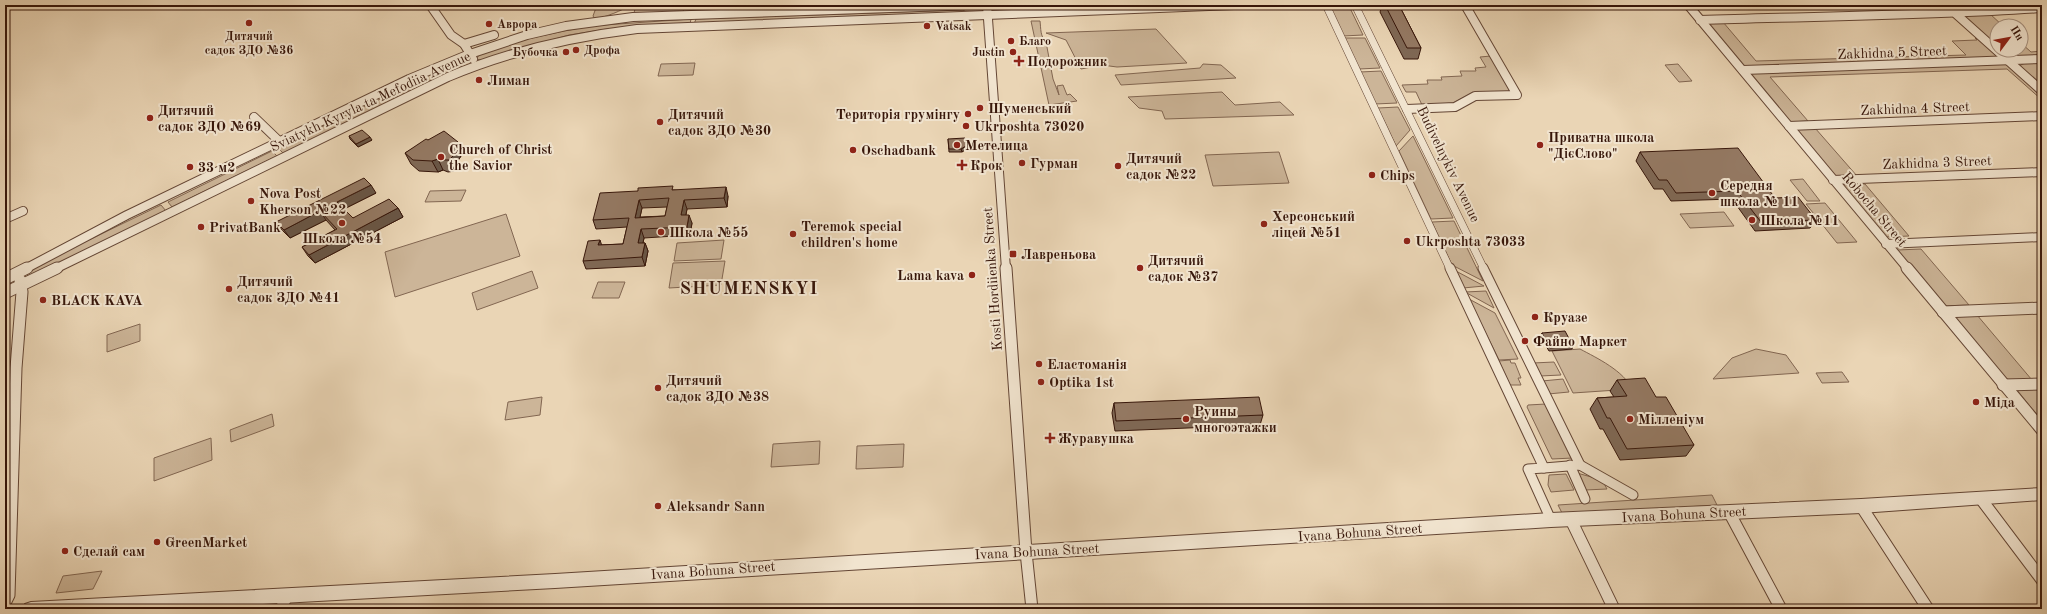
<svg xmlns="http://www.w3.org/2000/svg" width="2047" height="614" font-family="'Old Standard TT',serif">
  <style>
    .green { fill: #ccb598; stroke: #826651 }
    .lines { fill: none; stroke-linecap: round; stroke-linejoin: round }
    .pedestrian-far1-casing { stroke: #644635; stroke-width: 8 }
    .pedestrian-casing { stroke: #644635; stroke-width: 11 }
    .minor-far1-casing { stroke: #644635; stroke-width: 10 }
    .minor-casing { stroke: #644635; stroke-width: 13 }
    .tertiary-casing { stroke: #644635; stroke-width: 2 }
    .pedestrian-far1 { stroke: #f1e4cf; stroke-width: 7 }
    .pedestrian { stroke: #f1e4cf; stroke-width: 9 }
    .minor-far1 { stroke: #f1e4cf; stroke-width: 8 }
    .minor { stroke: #f1e4cf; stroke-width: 11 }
    .tertiary { fill: #f1e4cf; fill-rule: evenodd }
    .wall { fill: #7f6855; stroke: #37160a; fill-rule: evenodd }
    .shaded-wall { fill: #685545; stroke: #37160a }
    .building { fill: #947963; stroke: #37160a; fill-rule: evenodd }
    .poi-dot { fill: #8f2418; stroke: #f1e4cf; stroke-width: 1.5 }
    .labels { text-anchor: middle; stroke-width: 4; stroke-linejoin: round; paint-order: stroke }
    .far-poi-label { font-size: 12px; font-weight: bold; fill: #37160a; stroke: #f1e4cf; text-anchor: start }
    .street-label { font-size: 14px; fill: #37160a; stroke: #f1e4cf }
    .poi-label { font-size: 14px; font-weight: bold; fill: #37160a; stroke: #f1e4cf; text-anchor: start }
    .district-label { font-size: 18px; font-weight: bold; letter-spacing: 1px; fill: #37160a; stroke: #f1e4cf }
  </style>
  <rect width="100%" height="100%" fill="#ead5b5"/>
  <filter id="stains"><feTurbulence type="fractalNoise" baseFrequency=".005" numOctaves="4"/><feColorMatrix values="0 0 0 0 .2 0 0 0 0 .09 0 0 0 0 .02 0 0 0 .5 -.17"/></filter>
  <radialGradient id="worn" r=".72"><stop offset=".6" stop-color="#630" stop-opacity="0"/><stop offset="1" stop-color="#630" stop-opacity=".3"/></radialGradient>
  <!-- green -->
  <g class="green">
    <path d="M597,5h33c-6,5 -27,13 -35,14l-2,-3z"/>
    <polygon points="636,5 684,5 683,15 633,17"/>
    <polygon points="1349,6 1363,35 1343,36 1329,7"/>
    <polygon points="963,10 966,12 694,24 696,19"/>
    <polygon points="1989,13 2003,26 1997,26 1997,47 1961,14"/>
    <polygon points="691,19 690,24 607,29 569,35 481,60 476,59 480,54 531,38 589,26"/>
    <path d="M1031,21h9c1,8 0,15 6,21l7,37 6,16 -2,-9 6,-1 4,10 3,-1 7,7 -28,4z"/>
    <polygon points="1723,22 1756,61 1966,55 1952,41 1977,40 1975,38 1979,38 2002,58 1743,66 1708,23"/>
    <polygon points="1156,29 1187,63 1117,67 1102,65 1081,69 1066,40 1046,33"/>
    <polygon points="1345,38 1365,38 1380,68 1359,69"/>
    <polygon points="2021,43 2031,52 2042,51 2042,57 2009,58 2001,50 2021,50"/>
    <polygon points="1491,56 1511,92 1470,94 1453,103 1422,105 1416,92 1406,92 1402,85 1428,84 1427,80 1442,80 1441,77 1462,76 1460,71 1476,71 1475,68 1486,67 1480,57"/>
    <polygon points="695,63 693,75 658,76 661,64"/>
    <polygon points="2025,63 2042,63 2042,86 2019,66"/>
    <polygon points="458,64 462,65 461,68 283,153 278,148 445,68"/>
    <polygon points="1203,64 1221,65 1236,78 1121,85 1115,75 1200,68"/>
    <polygon points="1678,64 1692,81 1679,82 1665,65"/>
    <polygon points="2008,64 2042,94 2042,100 2007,69 1770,77 1808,121 1790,122 1749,73"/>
    <polygon points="1381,71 1397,103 1375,104 1360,72"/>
    <polygon points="1222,92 1235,105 1280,102 1294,115 1165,119 1162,111 1139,108 1128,97"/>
    <polygon points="1398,107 1410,130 1396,146 1378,108"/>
    <polygon points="1815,128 1857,176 1835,177 1796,129"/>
    <polygon points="1413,136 1453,218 1431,219 1399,151"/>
    <polygon points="272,151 277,156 172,207 168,202"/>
    <polygon points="1279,152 1289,183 1213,186 1205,155"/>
    <polygon points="1803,179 1820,201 1807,201 1790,180"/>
    <polygon points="1865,184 1909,236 1885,237 1842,185"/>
    <polygon points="466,190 461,201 425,202 430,191"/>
    <polygon points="1825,203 1857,242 1837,243 1806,204"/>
    <polygon points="161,205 166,211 34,275 28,276 27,274 33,267"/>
    <polygon points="1724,212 1734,226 1690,228 1680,214"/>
    <polygon points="506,214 520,256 395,297 385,252"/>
    <polygon points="1454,221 1483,281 1452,265 1432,222"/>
    <polygon points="724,240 721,259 674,261 677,243"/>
    <polygon points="1921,249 1969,305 1943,306 1897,250"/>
    <polygon points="725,261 721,285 669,288 673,263"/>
    <polygon points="1454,270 1484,286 1463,288"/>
    <polygon points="532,271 538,288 477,310 472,293"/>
    <polygon points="598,282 625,282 619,298 592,298"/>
    <polygon points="1486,291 1494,308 1465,292"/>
    <polygon points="1469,299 1495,313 1518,359 1499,360"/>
    <polygon points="1977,315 2032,380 2006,380 1953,316"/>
    <polygon points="140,324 140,341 107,352 107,335"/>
    <path d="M1580,349c17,9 44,22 52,40l-59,4 -21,-42z"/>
    <polygon points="1756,349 1786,355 1799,373 1713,379 1732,358"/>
    <polygon points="1510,360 1511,363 1515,363 1521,378 1518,378 1521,385 1510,385 1499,361"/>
    <polygon points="1554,362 1561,375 1540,376 1533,363"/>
    <polygon points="1842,372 1849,382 1822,383 1816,373"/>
    <polygon points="1563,379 1569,392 1548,394 1542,381"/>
    <polygon points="2042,389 2042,421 2017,390"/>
    <polygon points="542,397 540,415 505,420 508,402"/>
    <polygon points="1546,404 1573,458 1552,459 1527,407 1528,405"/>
    <polygon points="272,414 274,426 231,442 230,430"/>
    <polygon points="211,438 212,460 154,481 154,458"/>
    <polygon points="820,441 819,464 771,467 773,444"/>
    <polygon points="904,444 903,467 856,469 857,446"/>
    <polygon points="1577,473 1602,480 1607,489 1585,490"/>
    <polygon points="1566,474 1574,490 1551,492 1548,485 1549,475"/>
    <polygon points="1712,495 1717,505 1563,515 1558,505"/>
    <polygon points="102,571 93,589 56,593 63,576"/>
  </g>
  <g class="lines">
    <defs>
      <g id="pedestrian-far1">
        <polyline points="1326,5 1450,269"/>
        <polyline points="1355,5 1484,269"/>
      </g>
      <g id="pedestrian">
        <polyline points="1450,268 1544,468 1528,469 1551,520"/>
        <polyline points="1483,268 1580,465 1544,468"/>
        <polyline points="1570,465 1585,499"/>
        <polyline points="1580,465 1633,495"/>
      </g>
      <g id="minor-far1">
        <polyline points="430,5 451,35 464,44 473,59"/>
        <polyline points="987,5 1006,269"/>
        <polyline points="1688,5 1908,269"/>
        <polyline points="1956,14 2042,91"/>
        <path d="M1700,20c114,-4 228,-4 342,-12"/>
        <polyline points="464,44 494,35"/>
        <polyline points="1743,70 2042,59"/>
        <polyline points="1407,109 1455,107 1475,96 1517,95 1465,5"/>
        <polyline points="254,117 279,141"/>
        <polyline points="1789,126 2042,116"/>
        <polyline points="1833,180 2042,172"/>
        <polyline points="5,219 23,211"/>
        <polyline points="1886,244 2042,237"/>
        <polyline points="25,269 127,215 409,79 467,55 527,35 566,26 633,17 976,5"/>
        <path d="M55,269l393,-192c61,-26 123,-40 189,-48l597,-24"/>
      </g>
      <g id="minor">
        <polyline points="1006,268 1026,552 1032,609"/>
        <polyline points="1907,268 2042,430"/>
        <polyline points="5,279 27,268"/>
        <polyline points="5,293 57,268"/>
        <polyline points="1943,312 2042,308"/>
        <polyline points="2003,385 2042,384"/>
        <polyline points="1981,499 2042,580"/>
        <polyline points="1861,506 1928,609"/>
        <polyline points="1729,512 1781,609"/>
        <polyline points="1571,520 1614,609"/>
        <polyline points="5,603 9,595 16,368 22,292 20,280"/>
        <polyline points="281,609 287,595"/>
      </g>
      <polygon id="tertiary" points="2042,488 2042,500 1861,513 1551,527 555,588 170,609 23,609 25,604 31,602 555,574 1551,513 1861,499"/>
    </defs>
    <!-- pedestrian-far1 casing -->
    <use href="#pedestrian-far1" class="pedestrian-far1-casing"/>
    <!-- pedestrian casing -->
    <use href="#pedestrian" class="pedestrian-casing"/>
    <!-- minor-far1 casing -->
    <use href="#minor-far1" class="minor-far1-casing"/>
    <!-- minor casing -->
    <use href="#minor" class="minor-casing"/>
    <!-- tertiary casing -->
    <use href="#tertiary" class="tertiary-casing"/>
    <!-- pedestrian-far1 -->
    <use href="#pedestrian-far1" class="pedestrian-far1"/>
    <!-- pedestrian -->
    <use href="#pedestrian" class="pedestrian"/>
    <!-- minor-far1 -->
    <use href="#minor-far1" class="minor-far1"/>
    <!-- minor -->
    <use href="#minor" class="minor"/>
    <!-- tertiary -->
    <use href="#tertiary" class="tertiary"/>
  </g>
  <!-- wall -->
  <g class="wall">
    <polygon points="1382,5 1399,5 1421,48 1418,59 1404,59 1380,12"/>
    <polygon points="349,136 372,140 358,147 350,139"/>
    <polygon points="948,139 966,149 962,152 949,152"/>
    <polygon points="428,140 458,142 463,153 457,162 460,166 455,171 448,172 443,170 438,172 419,171 411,164 405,153"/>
    <polygon points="1640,152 1775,198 1816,220 1810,228 1755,231 1732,199 1671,201 1663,189 1654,189 1636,161"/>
    <path d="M674,190l54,6 -1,11 -40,2 -1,6 6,8 -2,12 -46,3 -1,5h2l3,8 -3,15 -59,3 -3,-8 19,-16 21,-1 4,-17 -31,2 -3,-9 45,-29zM667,207l-2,9 -25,1 2,-9z"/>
    <polygon points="376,193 344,209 353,218 398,208 403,217 315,263 308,256 302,247 335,230 326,220 290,238 282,230 276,222"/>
    <polygon points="1542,333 1573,346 1572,349 1549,351 1540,336"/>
    <polygon points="1617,380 1656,397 1694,445 1686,456 1620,460 1603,429 1600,429 1590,409 1597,398 1614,397 1610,391"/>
    <polygon points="1114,403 1263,415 1260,425 1115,431 1112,413"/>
  </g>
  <!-- shaded-wall -->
  <g class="shaded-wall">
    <polygon points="370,137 372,140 358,147 356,144"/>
    <polygon points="458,142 463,153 457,162 460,166 455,171 449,160 452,151"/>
    <polygon points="966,146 966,149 962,152 961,149"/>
    <polygon points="438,159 443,170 438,172 432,161"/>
    <polygon points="371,185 376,193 342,210 337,202"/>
    <polygon points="726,187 728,196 727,207 724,198"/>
    <polygon points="639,200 642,208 638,226 635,218"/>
    <polygon points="684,200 687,209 684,224 681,215"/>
    <polygon points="398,208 403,217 315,263 309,255"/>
    <polygon points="320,211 326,220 290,238 284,230"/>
    <polygon points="689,215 692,223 690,235 687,227"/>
    <polygon points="641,229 644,238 641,252 638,243"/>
    <polygon points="600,240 603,249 598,245"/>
    <polygon points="645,243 648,251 645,266 642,257"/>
  </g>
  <!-- building -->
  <g class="building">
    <polygon points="1385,5 1399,5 1421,48 1407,48"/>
    <polygon points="362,130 370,137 356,144 349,136"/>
    <polygon points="444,131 458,142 452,151 454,155 449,160 442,160 438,159 432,161 413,160 405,153 426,139 428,140"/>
    <polygon points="965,138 966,146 961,149 949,149 948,139"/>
    <polygon points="1738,148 1775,198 1798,197 1816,220 1761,222 1737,191 1676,193 1667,180 1659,180 1640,152"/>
    <polygon points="364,178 371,185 337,202 353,218 389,199 398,208 309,255 302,247 337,229 320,211 284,230 276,222"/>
    <path d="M673,186l-1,4 54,-3 -2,11 -40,2 -3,15h8l-2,12 -46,2 -3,14h7l-3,14 -59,4 5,-20 12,-1 -2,5 25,-1 6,-26 -36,2 7,-27 38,-2v-3zM669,198l-4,18 -30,2 4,-18z"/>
    <polygon points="1565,331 1573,346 1550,348 1542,333"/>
    <polygon points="1645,378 1656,397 1666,397 1694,445 1627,449 1610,418 1607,418 1597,398 1627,396 1617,380"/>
    <polygon points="1259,397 1263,415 1116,421 1114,403"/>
  </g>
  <!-- markers -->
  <g class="poi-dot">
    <circle cx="249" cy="23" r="4"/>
    <circle cx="489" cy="24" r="4"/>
    <circle cx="927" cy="26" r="4"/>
    <circle cx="1011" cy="41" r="4"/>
    <circle cx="576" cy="50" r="4"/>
    <circle cx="566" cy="52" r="4"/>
    <circle cx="1013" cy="52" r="4"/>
    <path d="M1017 55h4v4h4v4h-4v4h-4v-4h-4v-4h4z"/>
    <circle cx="479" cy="80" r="4"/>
    <circle cx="980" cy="108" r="4"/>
    <circle cx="968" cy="114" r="4"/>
    <circle cx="150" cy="118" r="4"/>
    <circle cx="660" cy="122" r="4"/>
    <circle cx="966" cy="126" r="4"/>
    <circle cx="957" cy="145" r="4"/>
    <circle cx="1540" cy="145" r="4"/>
    <circle cx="853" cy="150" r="4"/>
    <circle cx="441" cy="157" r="4"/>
    <circle cx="1022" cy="163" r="4"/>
    <path d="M960 159h4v4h4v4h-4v4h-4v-4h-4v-4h4z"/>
    <circle cx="1118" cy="166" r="4"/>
    <circle cx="190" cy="167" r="4"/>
    <circle cx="1372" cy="175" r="4"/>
    <circle cx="1712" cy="193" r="4"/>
    <circle cx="251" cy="201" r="4"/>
    <circle cx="1752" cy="220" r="4"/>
    <circle cx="342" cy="223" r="4"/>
    <circle cx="1264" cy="224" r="4"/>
    <circle cx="201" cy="227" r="4"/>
    <circle cx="661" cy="232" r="4"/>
    <circle cx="793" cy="234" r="4"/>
    <circle cx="1407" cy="241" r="4"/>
    <rect x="1009" y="250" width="8" height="8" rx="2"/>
    <circle cx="1140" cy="268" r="4"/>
    <circle cx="972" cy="275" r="4"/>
    <circle cx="229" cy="289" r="4"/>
    <circle cx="43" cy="300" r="4"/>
    <circle cx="1535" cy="317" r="4"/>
    <circle cx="1525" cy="341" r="4"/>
    <circle cx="1039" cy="364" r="4"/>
    <circle cx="1041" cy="382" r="4"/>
    <circle cx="658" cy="388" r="4"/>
    <circle cx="1976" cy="402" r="4"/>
    <circle cx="1186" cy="419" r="4"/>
    <circle cx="1630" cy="419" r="4"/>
    <path d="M1048 432h4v4h4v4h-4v4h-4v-4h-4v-4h4z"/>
    <circle cx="658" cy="506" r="4"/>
    <circle cx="157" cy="542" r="4"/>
    <circle cx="65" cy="551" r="4"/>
  </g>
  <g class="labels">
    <!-- far-poi labels -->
    <g class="far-poi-label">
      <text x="497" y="28">Аврора</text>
      <text x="935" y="30">Vatsak</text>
      <text x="249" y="40" text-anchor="middle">Дитячий<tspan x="249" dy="14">садок ЗДО №36</tspan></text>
      <text x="1019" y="45">Благо</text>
      <text x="584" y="54">Дрофа</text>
      <text x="558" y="56" text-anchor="end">Бубочка</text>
      <text x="1005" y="56" text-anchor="end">Justin</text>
    </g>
    <!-- street labels -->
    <g class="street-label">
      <text transform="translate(1892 52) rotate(-2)" y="5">Zakhidna 5 Street</text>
      <text transform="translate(370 101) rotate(-25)" y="5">Sviatykh Kyryla ta Mefodiia Avenue</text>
      <text transform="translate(1915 108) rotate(-2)" y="5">Zakhidna 4 Street</text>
      <text transform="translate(1937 162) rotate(-2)" y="5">Zakhidna 3 Street</text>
      <text transform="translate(1449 164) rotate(64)" y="5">Budivelnykiv Avenue</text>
      <text transform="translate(1875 209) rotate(50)" y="5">Robocha Street</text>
      <text transform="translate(992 279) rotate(-94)" y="5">Kosti Hordiienka Street</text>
      <text transform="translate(1684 514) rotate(-3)" y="5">Ivana Bohuna Street</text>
      <text transform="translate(1360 532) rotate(-4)" y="5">Ivana Bohuna Street</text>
      <text transform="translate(1037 551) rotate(-3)" y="5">Ivana Bohuna Street</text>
      <text transform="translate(713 570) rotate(-4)" y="5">Ivana Bohuna Street</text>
    </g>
    <!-- poi labels -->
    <g class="poi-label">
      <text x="1027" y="66">Подорожник</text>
      <text x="487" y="85">Лиман</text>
      <text x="988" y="113">Шуменський</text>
      <text x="158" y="115">Дитячий<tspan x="158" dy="16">садок ЗДО №69</tspan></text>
      <text x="668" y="119">Дитячий<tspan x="668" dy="16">садок ЗДО №30</tspan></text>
      <text x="960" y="119" text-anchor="end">Територія грумінгу</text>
      <text x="974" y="131">Ukrposhta 73020</text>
      <text x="1548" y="142">Приватна школа<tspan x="1548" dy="16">"ДієСлово"</tspan></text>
      <text x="965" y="150">Метелица</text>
      <text x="449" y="154">Church of Christ<tspan x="449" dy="16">the Savior</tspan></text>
      <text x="861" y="155">Oschadbank</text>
      <text x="1126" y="163">Дитячий<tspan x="1126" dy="16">садок №22</tspan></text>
      <text x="1030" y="168">Гурман</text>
      <text x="970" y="170">Крок</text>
      <text x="198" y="172">33 м2</text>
      <text x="1380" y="180">Chips</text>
      <text x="1720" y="190">Середня<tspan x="1720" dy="16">школа № 11</tspan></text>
      <text x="259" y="198">Nova Post<tspan x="259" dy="16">Kherson №22</tspan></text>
      <text x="1272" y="221">Херсонський<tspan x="1272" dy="16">ліцей №51</tspan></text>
      <text x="1760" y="225">Школа №11</text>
      <text x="801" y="231">Teremok special<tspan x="801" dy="16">children's home</tspan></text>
      <text x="209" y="232">PrivatBank</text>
      <text x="669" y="237">Школа №55</text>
      <text x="342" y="243" text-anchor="middle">Школа №54</text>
      <text x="1415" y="246">Ukrposhta 73033</text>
      <text x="1021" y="259">Лавреньова</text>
      <text x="1148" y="265">Дитячий<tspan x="1148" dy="16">садок №37</tspan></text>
      <text x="964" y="280" text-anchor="end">Lama kava</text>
      <text x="237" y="286">Дитячий<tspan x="237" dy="16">садок ЗДО №41</tspan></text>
      <text x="51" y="305">BLACK KAVA</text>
      <text x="1543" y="322">Круазе</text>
      <text x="1533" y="346">Файно Маркет</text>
      <text x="1047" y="369">Еластоманія</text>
      <text x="666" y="385">Дитячий<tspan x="666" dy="16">садок ЗДО №38</tspan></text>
      <text x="1049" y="387">Оptika 1st</text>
      <text x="1984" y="407">Міда</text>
      <text x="1194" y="416">Руины<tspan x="1194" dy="16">многоэтажки</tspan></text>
      <text x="1638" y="424">Мілленіум</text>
      <text x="1058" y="443">Журавушка</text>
      <text x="666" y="511">Aleksandr Sann</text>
      <text x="165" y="547">GreenMarket</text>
      <text x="73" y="556">Сделай сам</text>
    </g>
    <!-- district labels -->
    <g class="district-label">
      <text x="749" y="294">SHUMENSKYI</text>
    </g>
  </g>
  <!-- margin -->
  <rect width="2047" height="614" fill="none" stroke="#ead5b5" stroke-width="20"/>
  <rect x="6" y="6" width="2035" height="602" fill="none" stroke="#37160a" stroke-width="2"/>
  <rect x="10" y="10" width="2027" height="594" fill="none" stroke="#37160a"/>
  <!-- north arrow -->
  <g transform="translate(2009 38) rotate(58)"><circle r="19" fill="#f1e4cf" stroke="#a79280"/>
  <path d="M0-3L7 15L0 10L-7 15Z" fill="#8f2418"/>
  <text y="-6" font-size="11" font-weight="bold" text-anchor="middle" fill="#37160a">Пн</text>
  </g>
  <rect width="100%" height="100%" filter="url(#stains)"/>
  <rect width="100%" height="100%" fill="url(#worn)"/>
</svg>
